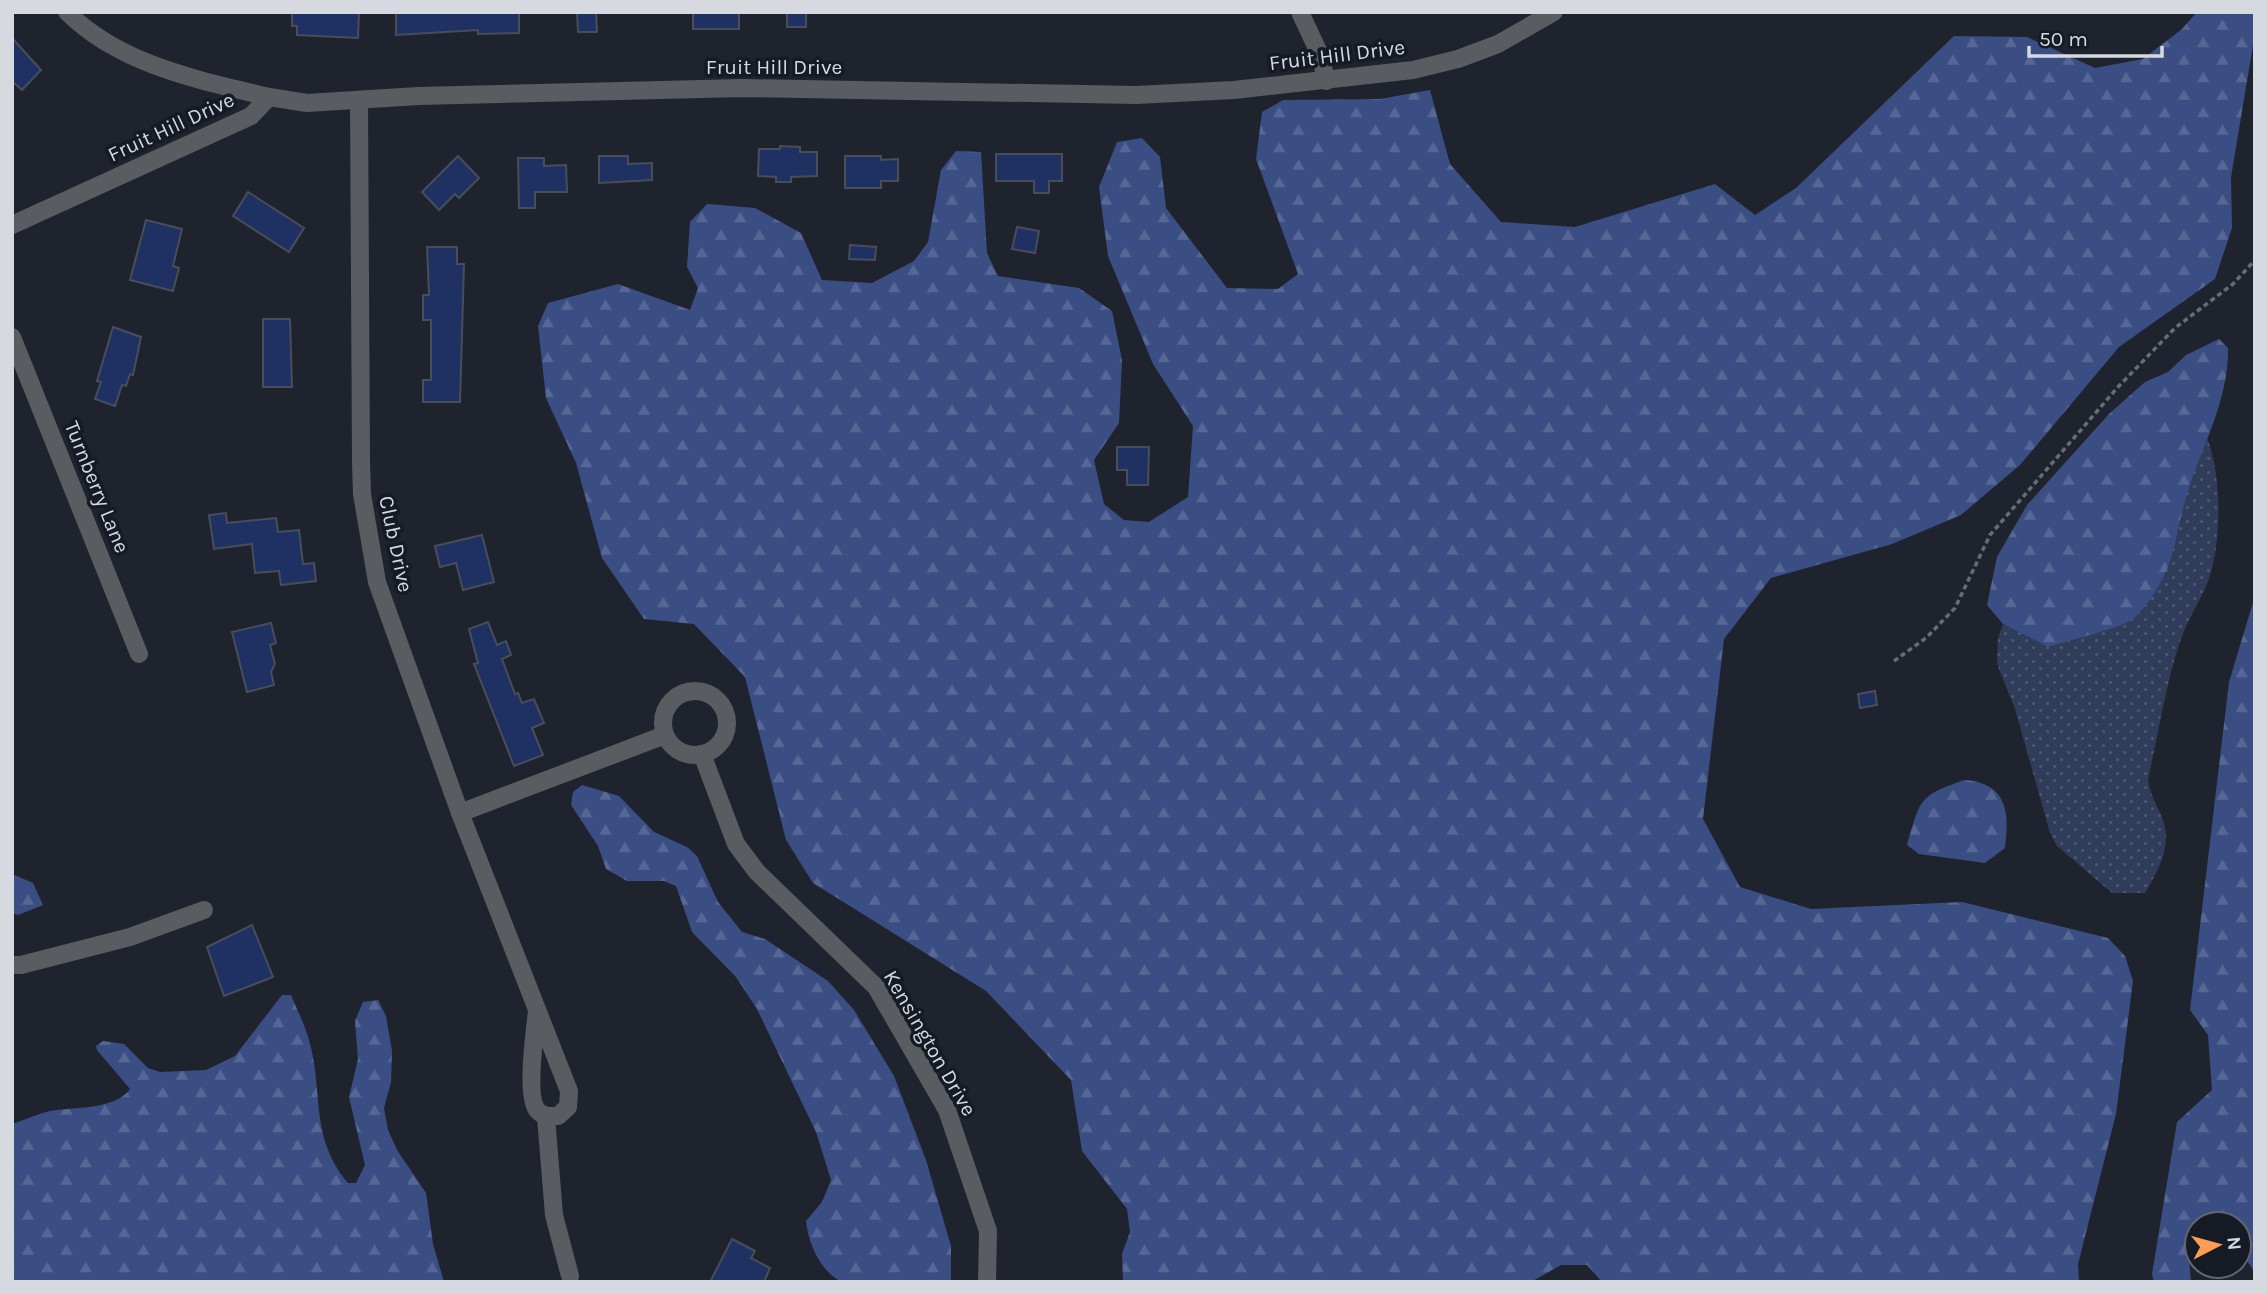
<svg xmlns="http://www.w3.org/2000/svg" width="2267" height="1294" font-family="Karla,sans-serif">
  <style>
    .grass { fill: url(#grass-dots) }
    .forest { fill: url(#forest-firs) }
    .building { fill: #1f3063; stroke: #484e59; stroke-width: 2 }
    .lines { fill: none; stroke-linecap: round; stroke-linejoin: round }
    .path { stroke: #696c75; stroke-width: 3.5; stroke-dasharray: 5 3.5; stroke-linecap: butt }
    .minor { stroke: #595c61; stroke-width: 18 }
    .labels { text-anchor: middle; stroke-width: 7; stroke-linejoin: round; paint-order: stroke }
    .street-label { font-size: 21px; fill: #d6d9e0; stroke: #151a24 }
  </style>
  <defs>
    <pattern id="grass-dots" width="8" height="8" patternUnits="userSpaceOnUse" patternTransform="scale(1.75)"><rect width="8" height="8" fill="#2f3c5a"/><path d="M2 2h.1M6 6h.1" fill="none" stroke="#4c5871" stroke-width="1.8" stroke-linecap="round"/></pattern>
    <pattern id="forest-firs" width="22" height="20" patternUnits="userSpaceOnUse" patternTransform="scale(1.75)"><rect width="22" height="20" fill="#3a4e84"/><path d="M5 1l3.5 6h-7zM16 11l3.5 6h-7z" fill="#566795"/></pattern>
  </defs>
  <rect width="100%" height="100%" fill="#1f232d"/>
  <!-- grass -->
  <path class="grass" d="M2206,435c16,38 16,104 3,144 -9,23 -24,44 -31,69 -13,41 -20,88 -30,131 2,14 7,23 13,36 13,29 -2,54 -16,78h-33l-55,-47 -7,-13 -35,-124 -18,-45 1,-26 5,-14 45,23 138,-151z"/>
  <!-- forest -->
  <g class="forest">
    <polygon points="2197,12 2255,12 2255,33 2231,177 2232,228 2215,279 2119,347 2020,465 1961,515 1892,544 1771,578 1724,639 1703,819 1740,887 1811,909 1962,902 2108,938 2125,956 2133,981 2116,1114 2078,1264 2079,1282 1602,1282 1587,1265 1561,1265 1531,1282 1123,1282 1122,1254 1130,1232 1127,1209 1082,1151 1071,1080 986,991 813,883 786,840 745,677 694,624 644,619 602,558 576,463 546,398 538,326 548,303 618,284 690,310 698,288 687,267 690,222 707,204 755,208 801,233 822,280 872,283 914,261 928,242 941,170 956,151 981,152 987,253 998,276 1079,288 1112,311 1122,360 1119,423 1094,460 1104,504 1124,520 1149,522 1188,497 1193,426 1153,364 1108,256 1099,187 1117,142 1142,138 1160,157 1166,208 1227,288 1278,289 1298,274 1256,159 1262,112 1283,100 1380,99 1430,90 1450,164 1501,222 1575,227 1715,184 1755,215 1796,188 1954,36 2027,37 2095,68 2143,59 2182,29"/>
    <path d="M2219,339l9,9c1,51 -25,96 -40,143 -8,24 -11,50 -19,73 -7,19 -20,40 -35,54 -11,10 -69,23 -86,29l-45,-23 -16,-19 10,-48 30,-52 82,-91 36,-32 23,-10 18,-17z"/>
    <polygon points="2255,596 2255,1273 2239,1248 2239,1224 2197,1224 2189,1258 2191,1282 2154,1282 2152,1274 2177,1122 2212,1090 2208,1035 2190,1010 2229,682"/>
    <path d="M1964,780c43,3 46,32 41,68l-20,15 -66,-9 -12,-9c14,-46 10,-48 57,-65z"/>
    <path d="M582,785l37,11 35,36 33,15 10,9 21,46 24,30 23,7 63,42 26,29 40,66 32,84 25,86v36c-18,0 -102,4 -113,-2 -19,-12 -30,-38 -32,-59l16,-19 9,-22 -15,-48 -59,-123 -21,-32 -44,-45 -16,-46 -12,-5h-37l-21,-12 -8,-23 -27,-41 2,-13z"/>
    <polygon points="12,874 33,883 43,905 18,915 12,913"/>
    <path d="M282,995h9c6,15 14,30 18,45 15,53 0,96 39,143h8l9,-18 -16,-68 9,-38 -3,-38 8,-19 15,-2 8,16 6,35 -1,31 -7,26 4,22 9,20 29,43 7,51 11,38h-432v-158c12,-4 25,-10 38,-13 23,-4 65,-1 80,-22l-33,-39 -1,-4 7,-5 21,3 24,24 12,4 46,-2 29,-14z"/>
  </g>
  <!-- building -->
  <g class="building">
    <polygon points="292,12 359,12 358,38 297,35 297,26 292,26"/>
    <polygon points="396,12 519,12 519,33 478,34 478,30 396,35"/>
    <polygon points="577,12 596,12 597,32 578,32"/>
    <rect x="693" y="12" width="46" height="17"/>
    <rect x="787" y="12" width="19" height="15"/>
    <polygon points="12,38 41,70 22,90 12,81"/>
    <polygon points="780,146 800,147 800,152 817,152 817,176 791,177 791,182 776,182 776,177 758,176 759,149 780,149"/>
    <polygon points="996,154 1062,154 1062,181 1049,181 1049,193 1034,193 1034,181 996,181"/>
    <polygon points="458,156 479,178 459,198 455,194 439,210 422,192"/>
    <polygon points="599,156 628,156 628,164 652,163 652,180 599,183"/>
    <polygon points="845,156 881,156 881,160 898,159 898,181 881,181 881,188 845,188"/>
    <polygon points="518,158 544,158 544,166 566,165 567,192 535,192 535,208 519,208"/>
    <polygon points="248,192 304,228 289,252 233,216"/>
    <polygon points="146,220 182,229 173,266 179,268 173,291 130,280"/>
    <polygon points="1017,227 1039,231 1035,253 1012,249"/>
    <polygon points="850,245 876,247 875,260 849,259"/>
    <polygon points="427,247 457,247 457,264 464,264 460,402 423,402 423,380 431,380 431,320 423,320 423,295 429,295"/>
    <polygon points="263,319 290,319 292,387 263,387"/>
    <polygon points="113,327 141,337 133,375 130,374 126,386 122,385 115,406 95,399 101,382 97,381"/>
    <polygon points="1117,447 1149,447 1148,485 1127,485 1127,470 1117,470"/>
    <polygon points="226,513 227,523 276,518 278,532 299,530 303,564 314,563 316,581 281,585 279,571 255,573 252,544 214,549 209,515"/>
    <polygon points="482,535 494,582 463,590 456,563 440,567 435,546"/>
    <polygon points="488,622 497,645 506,641 511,655 502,659 515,694 518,693 522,703 534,699 544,723 532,728 543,755 514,766 474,664 478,663 469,629"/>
    <polygon points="271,623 276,643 270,645 275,664 271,672 274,685 247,692 232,632"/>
    <polygon points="1875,691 1877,705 1860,708 1858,694"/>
    <polygon points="252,925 273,977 224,996 207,947"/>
    <polygon points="732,1239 755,1251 751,1258 770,1268 764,1282 710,1282"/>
  </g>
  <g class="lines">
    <!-- path -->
    <polyline class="path" points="1894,661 1926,638 1955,608 1990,535 2118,387 2175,328 2233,284 2255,260"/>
    <!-- minor -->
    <g class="minor">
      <path d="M67,12c53,53 132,68 202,85"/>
      <polyline points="1300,12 1321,57 1326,81"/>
      <path d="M359,101l2,361 1,32 15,88 83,231 109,278 -1,16 -10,9c-8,0 -14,1 -20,-5 -13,-13 -3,-80 -1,-100"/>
      <polyline points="12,225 251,116 269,97 307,103 418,96 742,88 1136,95 1234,90 1413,70 1458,59 1498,44 1554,12"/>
      <polyline points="12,337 139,654"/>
      <circle cx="695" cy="723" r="32"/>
      <polyline points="702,754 736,844 757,872 876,987 947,1110 988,1231 987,1282"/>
      <polyline points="460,813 665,735"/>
      <polyline points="12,965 21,965 130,937 204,910"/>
      <polyline points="546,1117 554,1215 570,1276"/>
    </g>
  </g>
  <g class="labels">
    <!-- street labels -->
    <g class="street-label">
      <text transform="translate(1337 55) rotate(-7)" y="7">Fruit Hill Drive</text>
      <text x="774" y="74">Fruit Hill Drive</text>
      <text transform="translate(171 127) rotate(-25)" y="7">Fruit Hill Drive</text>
      <text transform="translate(97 487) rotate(68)" y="7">Turnberry Lane</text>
      <text transform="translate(396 544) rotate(78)" y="7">Club Drive</text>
      <text transform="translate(930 1043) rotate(60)" y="7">Kensington Drive</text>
    </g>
  </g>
  <!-- border -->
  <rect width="2267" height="1294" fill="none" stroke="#d6d9e0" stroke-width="28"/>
  <!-- north arrow -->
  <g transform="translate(2218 1245) rotate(84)"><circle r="33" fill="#151a24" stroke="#62666f" stroke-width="2"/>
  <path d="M0-5L12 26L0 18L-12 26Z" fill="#fc9d53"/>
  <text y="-10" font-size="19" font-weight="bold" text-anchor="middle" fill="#d6d9e0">N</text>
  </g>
  <!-- scale -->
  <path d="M2029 46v10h133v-10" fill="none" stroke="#d6d9e0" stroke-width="3.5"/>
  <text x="2039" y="46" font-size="21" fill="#d6d9e0" stroke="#151a24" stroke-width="5" paint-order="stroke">50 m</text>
</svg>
